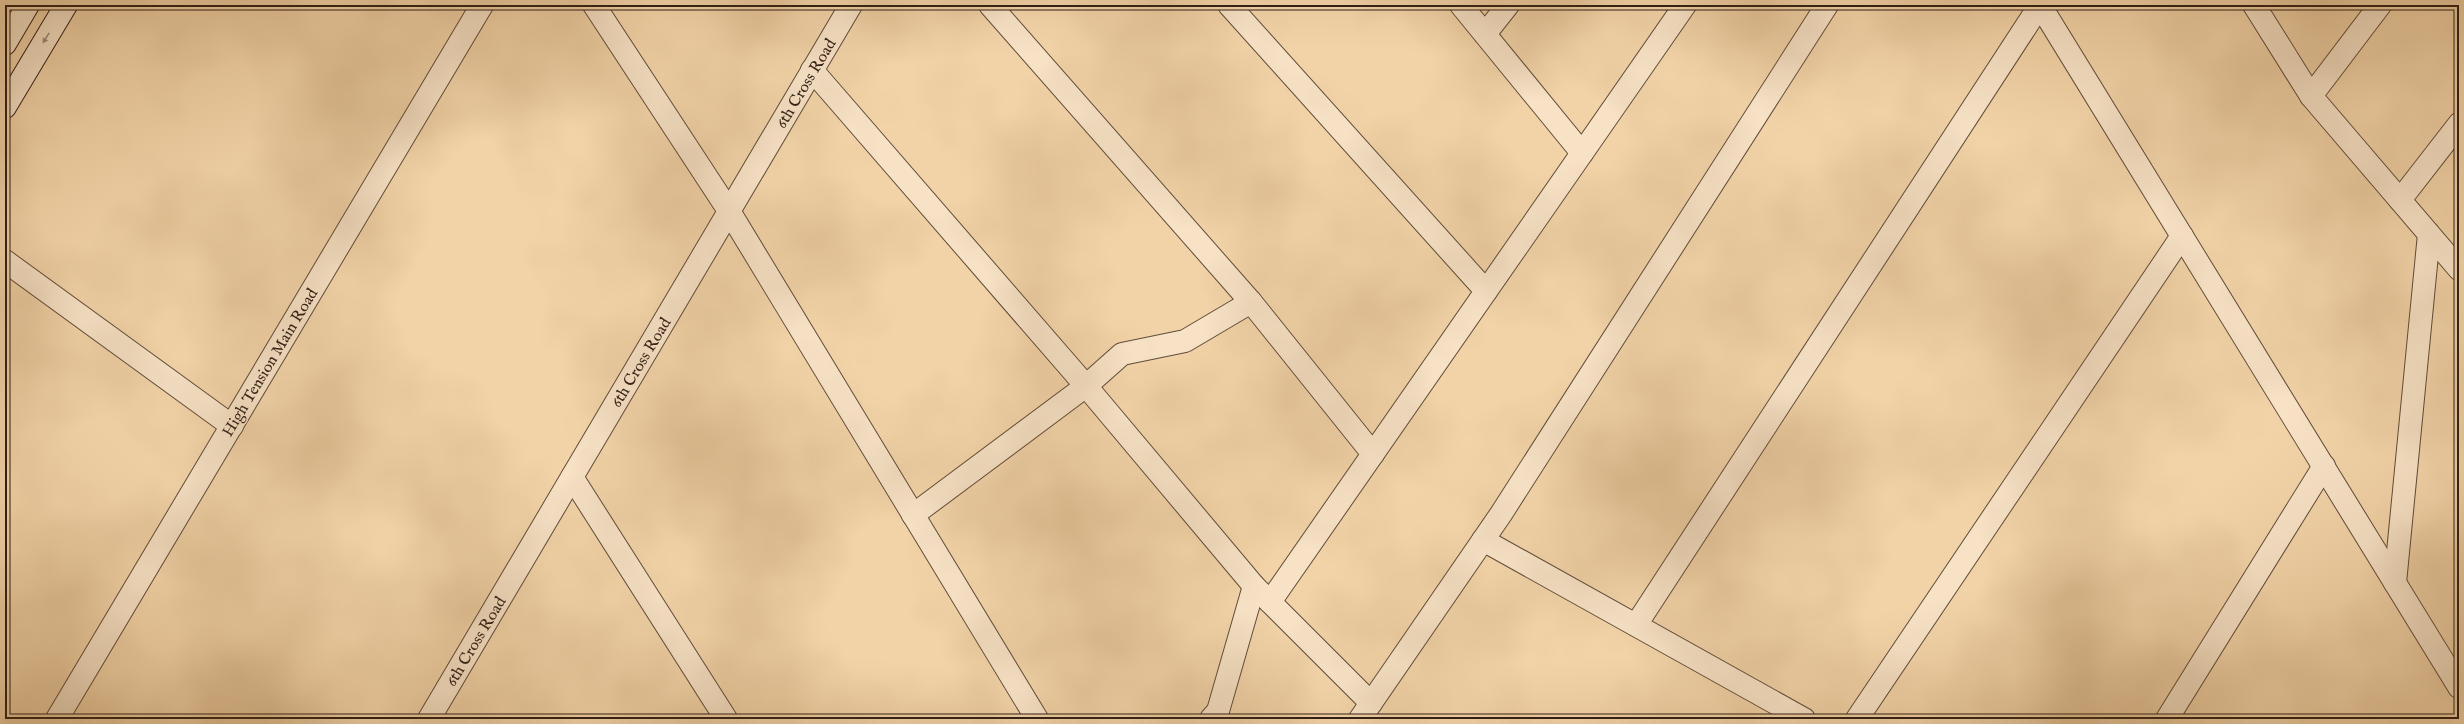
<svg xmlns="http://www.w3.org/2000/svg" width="2464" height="724" font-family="'IM FELL English',serif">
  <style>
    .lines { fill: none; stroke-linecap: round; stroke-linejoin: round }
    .minor-casing { stroke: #604c39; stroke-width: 24 }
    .secondary-casing { stroke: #301f14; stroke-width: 24 }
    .minor { stroke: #f7e2c6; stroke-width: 22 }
    .secondary { stroke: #f7e2c6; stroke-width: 22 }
    .oneway { fill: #9d8a76 }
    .labels { text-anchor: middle; stroke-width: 3; stroke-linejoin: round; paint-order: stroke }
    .street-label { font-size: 16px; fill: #301f14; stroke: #f7e2c6 }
  </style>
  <rect width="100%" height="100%" fill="#f2d3a8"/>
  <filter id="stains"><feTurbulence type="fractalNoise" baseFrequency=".005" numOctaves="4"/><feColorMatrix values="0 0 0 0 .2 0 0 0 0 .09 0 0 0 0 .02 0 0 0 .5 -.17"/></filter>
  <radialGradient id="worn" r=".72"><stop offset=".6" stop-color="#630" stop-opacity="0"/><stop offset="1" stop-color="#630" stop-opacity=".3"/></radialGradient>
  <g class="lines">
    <defs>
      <g id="minor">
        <polyline points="594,5 729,211 1037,719"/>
        <polyline points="990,5 1251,302 1373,454"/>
        <polyline points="1229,5 1486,291"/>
        <polyline points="1461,5 1582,153"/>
        <polyline points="2040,5 2459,687"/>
        <polyline points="2254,5 2311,96 2459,269"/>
        <polyline points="1485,34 1508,5"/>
        <polyline points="812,70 1086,386 1254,586 1371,703"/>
        <polyline points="2311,96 2380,5"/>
        <polyline points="2400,200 2459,124"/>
        <polyline points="5,261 232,426"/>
        <polyline points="572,477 726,719"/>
        <polyline points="913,515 1086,386 1122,354 1185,341 1251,302"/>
        <polyline points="1483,540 1804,719"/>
        <polyline points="2395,583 2429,234"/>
        <polyline points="1270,602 1685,5"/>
        <polyline points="1636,625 2040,5"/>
        <polyline points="57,719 482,5"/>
        <polyline points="429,719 851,5"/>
        <polyline points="1211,719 1218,711 1254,586"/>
        <polyline points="1360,719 1501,514 1827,5"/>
        <polyline points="1857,719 2182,236"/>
        <polyline points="2167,719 2324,466"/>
      </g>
      <g id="secondary">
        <polyline points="5,44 28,5"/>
        <polyline points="5,107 66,5"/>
      </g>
    </defs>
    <!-- minor casing -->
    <use href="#minor" class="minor-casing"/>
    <!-- secondary casing -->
    <use href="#secondary" class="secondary-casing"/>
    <!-- minor -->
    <use href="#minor" class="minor"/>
    <!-- secondary -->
    <use href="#secondary" class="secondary"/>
  </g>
  <!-- one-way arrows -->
  <defs><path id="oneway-solid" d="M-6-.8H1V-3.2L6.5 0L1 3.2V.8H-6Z"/></defs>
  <use class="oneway" href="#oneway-solid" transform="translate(46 38) rotate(121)"/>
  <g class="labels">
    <!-- street labels -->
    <g class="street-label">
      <text transform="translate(805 83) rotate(-59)" y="6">6th Cross Road</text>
      <text transform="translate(269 362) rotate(-59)" y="6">High Tension Main Road</text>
      <text transform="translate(640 362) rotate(-59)" y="6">6th Cross Road</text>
      <text transform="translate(475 641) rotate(-59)" y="6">6th Cross Road</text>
    </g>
  </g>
  <!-- margin -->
  <rect width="2464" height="724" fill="none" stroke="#f2d3a8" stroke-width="20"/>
  <rect x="6" y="6" width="2452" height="712" fill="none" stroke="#301f14" stroke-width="2"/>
  <rect x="10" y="10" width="2444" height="704" fill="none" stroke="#301f14"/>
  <rect width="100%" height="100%" filter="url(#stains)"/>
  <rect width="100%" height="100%" fill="url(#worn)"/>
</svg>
